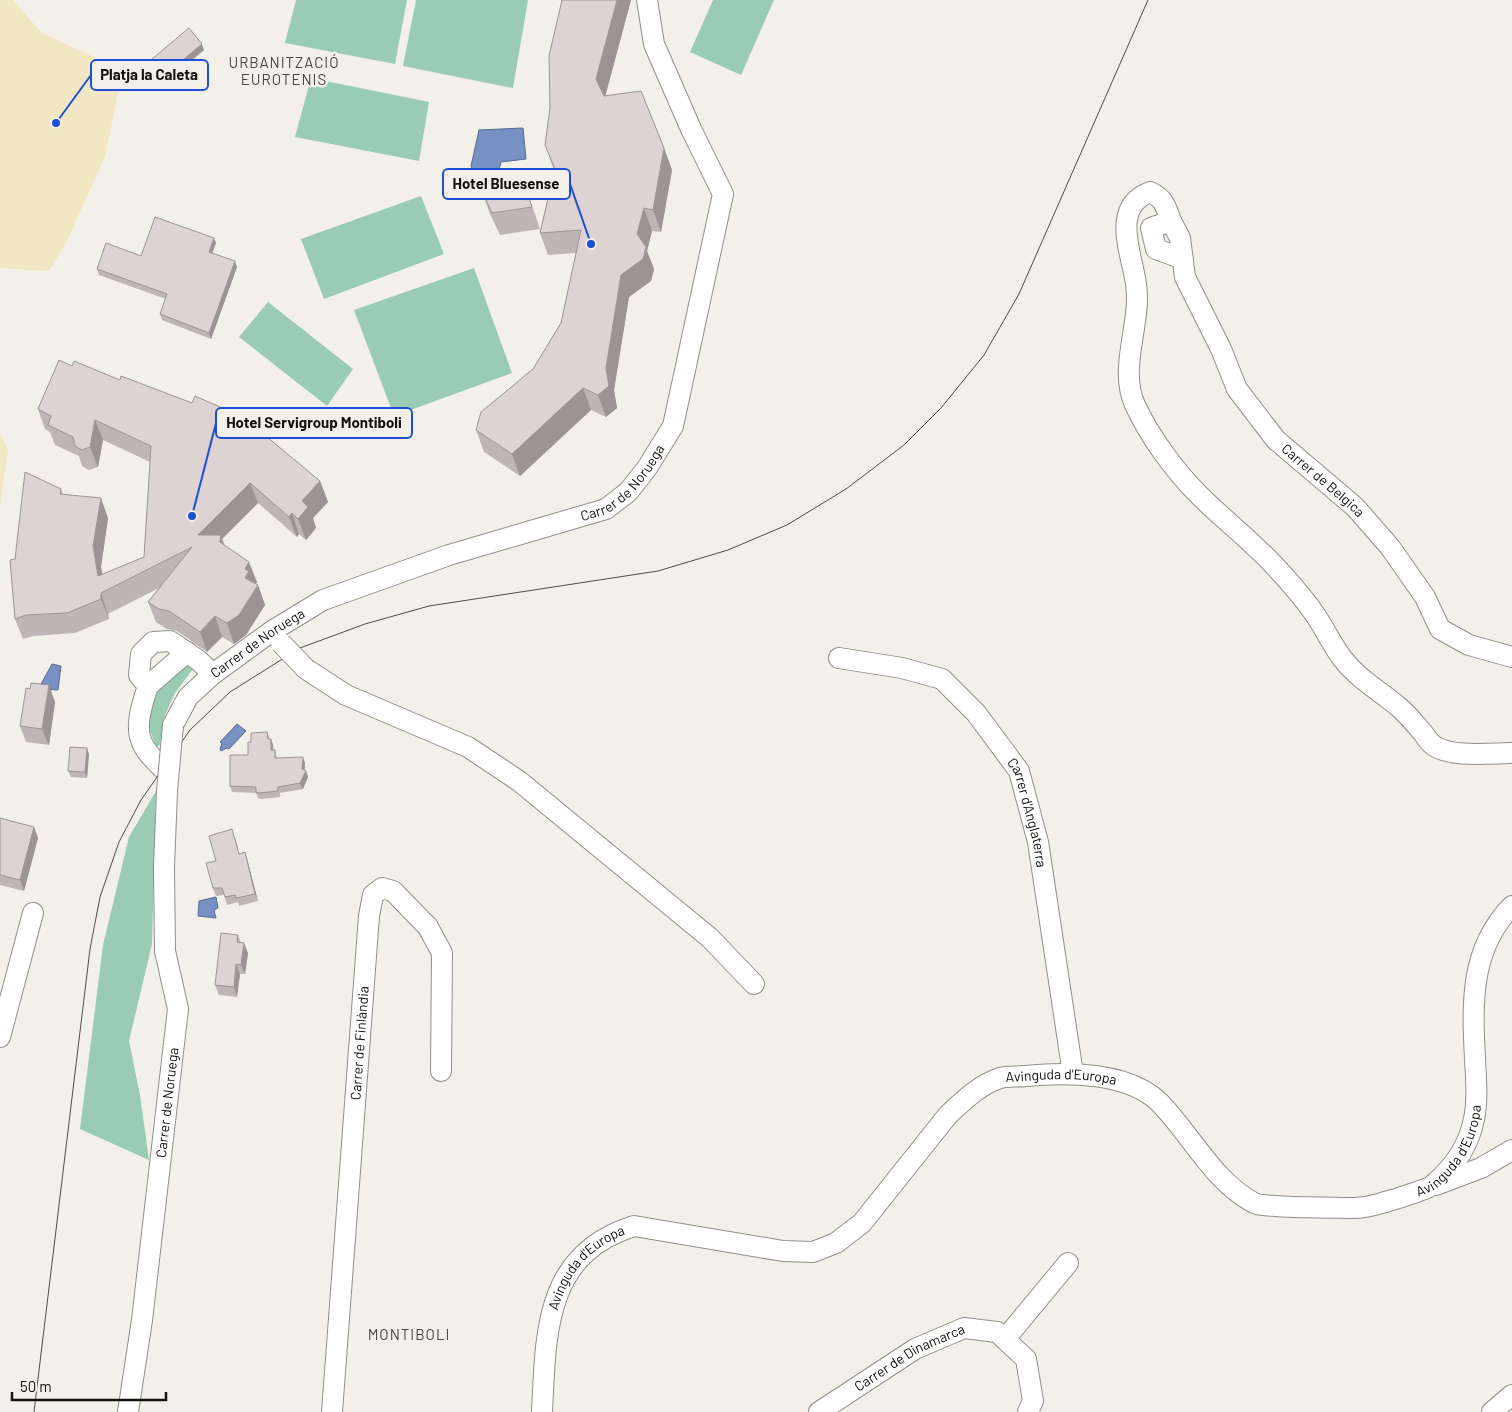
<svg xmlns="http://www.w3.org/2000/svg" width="1512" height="1412" font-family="Barlow,sans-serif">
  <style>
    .green { fill: #9acbb3 }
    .sand { fill: #f1e7c2 }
    .water { fill: #7891c5; stroke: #596b8e }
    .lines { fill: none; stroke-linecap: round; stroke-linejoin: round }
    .minor-casing { stroke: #908f87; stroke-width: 22 }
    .minor { stroke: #fff; stroke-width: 20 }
    .tram { stroke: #4e4d49; stroke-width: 1 }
    .minor-bridge-casing { stroke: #908f87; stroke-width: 22; stroke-linecap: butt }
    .minor-bridge { stroke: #fff; stroke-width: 20 }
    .wall { fill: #beb5b5 }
    .shaded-wall { fill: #9b9493 }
    .building { fill: #ddd3d2; stroke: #9b9493 }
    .labels { text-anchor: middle; stroke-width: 5; stroke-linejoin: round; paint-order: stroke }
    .street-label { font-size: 14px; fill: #11110e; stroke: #f3f0e9 }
    .neighbourhood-label { font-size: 15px; letter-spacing: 1px; fill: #494741; stroke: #f3f0e9 }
    .leader { fill: none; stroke: #1d4ed8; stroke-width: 2 }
    .callout-dot { fill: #1d4ed8; stroke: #f3f0e9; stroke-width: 2 }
    .callout { fill: #f3f0e9; stroke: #1d4ed8; stroke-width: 2 }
    .callout-label { font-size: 15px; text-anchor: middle; font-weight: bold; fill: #11110e }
  </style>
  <rect width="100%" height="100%" fill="#f3f0e9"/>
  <!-- green -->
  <g class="green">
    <polygon points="296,0 407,0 395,64 285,43"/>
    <polygon points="416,0 528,0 513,88 403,66"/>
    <polygon points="713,0 774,0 741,75 690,52"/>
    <polygon points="311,78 429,102 419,161 295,137"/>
    <polygon points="421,196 444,254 324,299 301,239"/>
    <polygon points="474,268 512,373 394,416 354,310"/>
    <polygon points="268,302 353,369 327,406 239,337"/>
    <polygon points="187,666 193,669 175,693 165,715 160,745 156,747 148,725 150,706 167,675"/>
    <polygon points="156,791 152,944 129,1041 140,1095 149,1160 80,1129 103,945 129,837"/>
  </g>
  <!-- sand -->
  <g class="sand">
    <polygon points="0,0 13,0 42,33 107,63 119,89 105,156 66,243 49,271 0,268"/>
    <polygon points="0,433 8,450 0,506"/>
  </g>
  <!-- water -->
  <g class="water">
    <polygon points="523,128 526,159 501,162 495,186 480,187 471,166 479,130"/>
    <polygon points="52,664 61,666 58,690 43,689 41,684"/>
    <polygon points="237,724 246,731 229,749 227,748 221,751 220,749 222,743 220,742"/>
    <polygon points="216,897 218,908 214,910 216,918 198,916 199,901"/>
  </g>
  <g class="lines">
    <defs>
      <g id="minor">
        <path d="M1171,221c-5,-14 -7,-23 -21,-29 -40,15 -18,62 -14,92 6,39 -18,83 -1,121 15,32 39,65 64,90 27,27 58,50 83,79 12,13 24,27 34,42 9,13 16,29 26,42 16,21 38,33 58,50 8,7 16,17 23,25 3,4 6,9 10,12 16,13 59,8 79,8"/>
        <path id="s1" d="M1183,259l-27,-10 -5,-21 20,-7 9,17 5,39 36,72 16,40 39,51 79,67 35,40 35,50 15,32 29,16 43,12"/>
        <path id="s2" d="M839,658l63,10 40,11 34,34 43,58 19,71 35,232"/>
        <polyline points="306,669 346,695 468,747 519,781 710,938 754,984"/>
        <polyline points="148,686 187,652"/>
        <path id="s3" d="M173,725l15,-28 25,-23 59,-43 51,-31 126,-45 157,-46 22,-17 19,-24 26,-42 50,-232 -32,-65 -37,-85 -7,-44"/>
        <path d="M168,774c-9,-10 -23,-21 -27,-34 -6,-16 2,-39 7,-54l-9,-11 2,-21 12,-12 17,-1 28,19 15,14"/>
        <polyline points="0,1037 33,913"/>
        <polyline points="1436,1185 1481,1168 1512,1150"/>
        <polyline points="1005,1339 1068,1263"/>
        <path id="s4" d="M128,1412l14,-92 36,-311 -13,-58 -1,-84 3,-76"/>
        <path id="s5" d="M332,1412l37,-496 4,-21 9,-7 11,3 35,36 14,26 -1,118"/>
        <path id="s6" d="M542,1412c4,-79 2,-158 92,-186l149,25 30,1 23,-9 26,-20 86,-108c15,-14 31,-30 52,-37 8,-2 17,-1 25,-2 42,-4 104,-4 135,27 32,33 53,78 94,100 6,3 15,2 21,3 25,2 49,1 73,2 6,0 12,0 17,-1 12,-2 63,-17 69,-23 20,-17 35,-39 40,-65 4,-20 2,-40 1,-60 -3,-56 -5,-110 37,-153"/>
        <path id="s7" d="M819,1412l96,-63 49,-21 33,4 29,27 7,42 -5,11"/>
        <polyline points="1492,1412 1512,1395"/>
      </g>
    </defs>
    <!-- minor casing -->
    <use href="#minor" class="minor-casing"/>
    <!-- minor -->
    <use href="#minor" class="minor"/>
    <!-- tram -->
    <polyline class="tram" points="34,1412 90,949 100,897 119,842 141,800 190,730 230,692 300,648 365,624 429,606 658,571 728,550 787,525 846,489 904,445 941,408 984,355 1019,294 1148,0"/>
    <defs>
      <g id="minor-bridge">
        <polyline points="281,643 306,669"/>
        <polyline points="167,791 173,725"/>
      </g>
    </defs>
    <!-- minor-bridge casing -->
    <use href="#minor-bridge" class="minor-bridge-casing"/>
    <!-- minor-bridge -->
    <use href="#minor-bridge" class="minor-bridge"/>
  </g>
  <!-- wall -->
  <g class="wall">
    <polygon points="631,0 605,96 664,148 672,170 661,232 652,231 647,251 654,269 651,281 629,297 614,390 617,408 606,417 591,410 520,476 484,452 476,430 533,369 561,323 576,253 548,255 540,233 554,170 545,145 550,108"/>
    <polygon points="204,50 161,86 148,70 146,64"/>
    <polygon points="520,171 540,229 500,235 490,214 482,192"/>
    <polygon points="216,243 212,253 237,267 211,339 162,320 160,314 166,299 99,275 97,269 141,256"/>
    <polygon points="59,360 320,481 328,502 313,518 316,528 306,540 299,534 297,537 258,503 222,539 225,546 257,582 256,584 258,585 265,605 246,635 234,644 222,637 207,652 177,631 167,629 156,622 148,602 159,588 108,614 109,619 75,633 34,636 23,639 15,619 15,559 61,489 63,494 108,518 101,567 102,575 144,557 150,462 103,440 98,467 89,470 82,466 79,456 55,445 50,432 45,429 38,409"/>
    <polygon points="55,702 49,745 26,742 20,726"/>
    <polygon points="267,732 270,739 271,739 273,745 273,750 275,750 277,758 305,763 305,770 306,771 308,777 303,789 280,793 280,797 261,799 258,798 256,793 232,792 230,786 248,755 251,742"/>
    <polygon points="89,754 87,778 71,777 68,771"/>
    <polygon points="0,818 34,827 38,838 24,891 0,885"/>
    <polygon points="235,837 239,853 247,859 258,901 239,906 238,902 227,905 224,895 216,896 213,888 216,861"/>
    <polygon points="238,935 241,943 248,953 245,974 240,974 237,997 219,995 215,985"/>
  </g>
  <!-- shaded-wall -->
  <g class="shaded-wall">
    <polygon points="617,0 631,0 604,101 596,79"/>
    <polygon points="202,44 204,50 161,86 159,80"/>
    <polygon points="664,148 672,170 661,232 653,210"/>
    <polygon points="644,208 652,231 647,251 654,269 651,281 629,297 614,390 617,408 606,417 598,395 606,368 621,275 637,234"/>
    <polygon points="214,238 216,243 211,257 209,252"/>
    <polygon points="235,261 237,267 211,339 209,333"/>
    <polygon points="583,388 591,410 520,476 512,454"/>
    <polygon points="95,420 103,440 98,467 90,447"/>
    <polygon points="320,481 328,502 313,518 316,528 306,540 298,519 302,501"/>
    <polygon points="250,483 258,503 222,539 228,555 198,535"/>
    <polygon points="101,498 108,518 101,567 105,591 98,576 93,546"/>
    <polygon points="292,513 299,534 297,537 289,517"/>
    <polygon points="249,562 257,582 255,586 258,585 265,605 246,635 234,644 227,623 245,578 245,569"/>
    <polygon points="101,593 108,614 109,619 101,599"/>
    <polygon points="215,616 222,637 207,652 200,632"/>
    <polygon points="49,685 55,702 49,745 42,729"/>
    <polygon points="271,739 273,745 274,756 271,750"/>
    <polygon points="87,748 89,754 87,778 85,772"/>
    <polygon points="303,757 305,763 304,775 306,771 308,777 303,789 300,783"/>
    <polygon points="34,827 38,838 24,891 20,880"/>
    <polygon points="245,852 247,859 258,901 255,894"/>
    <polygon points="244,943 248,953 245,974 241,965"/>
    <polygon points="236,964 240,974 237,997 234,987"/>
  </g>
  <!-- building -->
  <g class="building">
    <polygon points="562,0 617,0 596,79 604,96 641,91 664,148 653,210 644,208 637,234 646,247 643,259 621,275 606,368 609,386 598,395 583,388 512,454 476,430 481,412 533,369 561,323 581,230 540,233 555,169 545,145 550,108 549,56"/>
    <polygon points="189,28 202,44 159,80 146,64"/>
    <polygon points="520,171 532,207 492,213 482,192 488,173"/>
    <polygon points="155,217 214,238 209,252 235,261 209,333 160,314 167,294 97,269 106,243 141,256"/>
    <polygon points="59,360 72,366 74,361 120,380 121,376 192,403 195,396 243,417 320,481 302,501 308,507 298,519 292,513 289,517 250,483 198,535 221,535 220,542 249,562 245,569 249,571 245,578 258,585 239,615 227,623 215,616 200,632 169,611 159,609 148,602 192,547 101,593 101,599 67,613 26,615 15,619 10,560 15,559 25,472 61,489 60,494 101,498 93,546 98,576 144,557 151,446 95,420 90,447 82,450 75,446 73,437 48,425 51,416 38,409"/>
    <polygon points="31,683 49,685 42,729 20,726 26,688 30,689"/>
    <polygon points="267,732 268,739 271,739 271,750 275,750 275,758 303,757 302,769 306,771 300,783 278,787 278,791 259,793 256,792 256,787 230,786 230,755 248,755 248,742 251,742 251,733"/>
    <polygon points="70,747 87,748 85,772 68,771"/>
    <polygon points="0,818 34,827 20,880 0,875"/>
    <polygon points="232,829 239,854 245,852 255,894 236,898 235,895 225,897 222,888 213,888 206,863 216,861 209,836"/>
    <polygon points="221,933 238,935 237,942 244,943 241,965 236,964 234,987 215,985"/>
  </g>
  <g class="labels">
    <!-- street labels -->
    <g class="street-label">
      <text dy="5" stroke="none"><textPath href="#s3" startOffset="525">Carrer de Noruega</textPath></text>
      <text dy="5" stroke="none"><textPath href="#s1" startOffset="380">Carrer de Belgica</textPath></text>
      <text dy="5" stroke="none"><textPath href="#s3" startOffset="120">Carrer de Noruega</textPath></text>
      <text dy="5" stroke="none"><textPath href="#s2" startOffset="268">Carrer d'Anglaterra</textPath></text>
      <text dy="5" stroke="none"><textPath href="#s5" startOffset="370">Carrer de Finlàndia</textPath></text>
      <text dy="5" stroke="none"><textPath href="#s6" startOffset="728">Avinguda d'Europa</textPath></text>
      <text dy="5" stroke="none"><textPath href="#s4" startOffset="312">Carrer de Noruega</textPath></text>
      <text dy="5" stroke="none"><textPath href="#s6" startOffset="1192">Avinguda d'Europa</textPath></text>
      <text dy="5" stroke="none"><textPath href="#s6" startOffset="159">Avinguda d'Europa</textPath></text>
      <text dy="5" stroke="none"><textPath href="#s7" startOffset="106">Carrer de Dinamarca</textPath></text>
    </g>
    <!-- neighbourhood labels -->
    <g class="neighbourhood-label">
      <text x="284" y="68">URBANITZACIÓ<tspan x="284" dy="17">EUROTENIS</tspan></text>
      <text x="409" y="1340">MONTIBOLI</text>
    </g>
  </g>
  <!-- callouts -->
  <path class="leader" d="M56 123L91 75M591 244L570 184M192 516L216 423"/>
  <g class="callout-dot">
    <circle cx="56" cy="123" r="5"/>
    <circle cx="591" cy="244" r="5"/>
    <circle cx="192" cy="516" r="5"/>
  </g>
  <g class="callout">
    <rect x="91" y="60" width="117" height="30" rx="5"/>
    <rect x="443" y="169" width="127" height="30" rx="5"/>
    <rect x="216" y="408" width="196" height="30" rx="5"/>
  </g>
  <g class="callout-label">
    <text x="149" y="80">Platja la Caleta</text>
    <text x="506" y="189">Hotel Bluesense</text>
    <text x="314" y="428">Hotel Servigroup Montiboli</text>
  </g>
  <!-- scale -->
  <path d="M12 1392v8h154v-8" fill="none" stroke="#11110e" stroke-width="2.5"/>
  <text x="20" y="1392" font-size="15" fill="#11110e" stroke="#f3f0e9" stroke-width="4" paint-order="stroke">50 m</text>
</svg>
